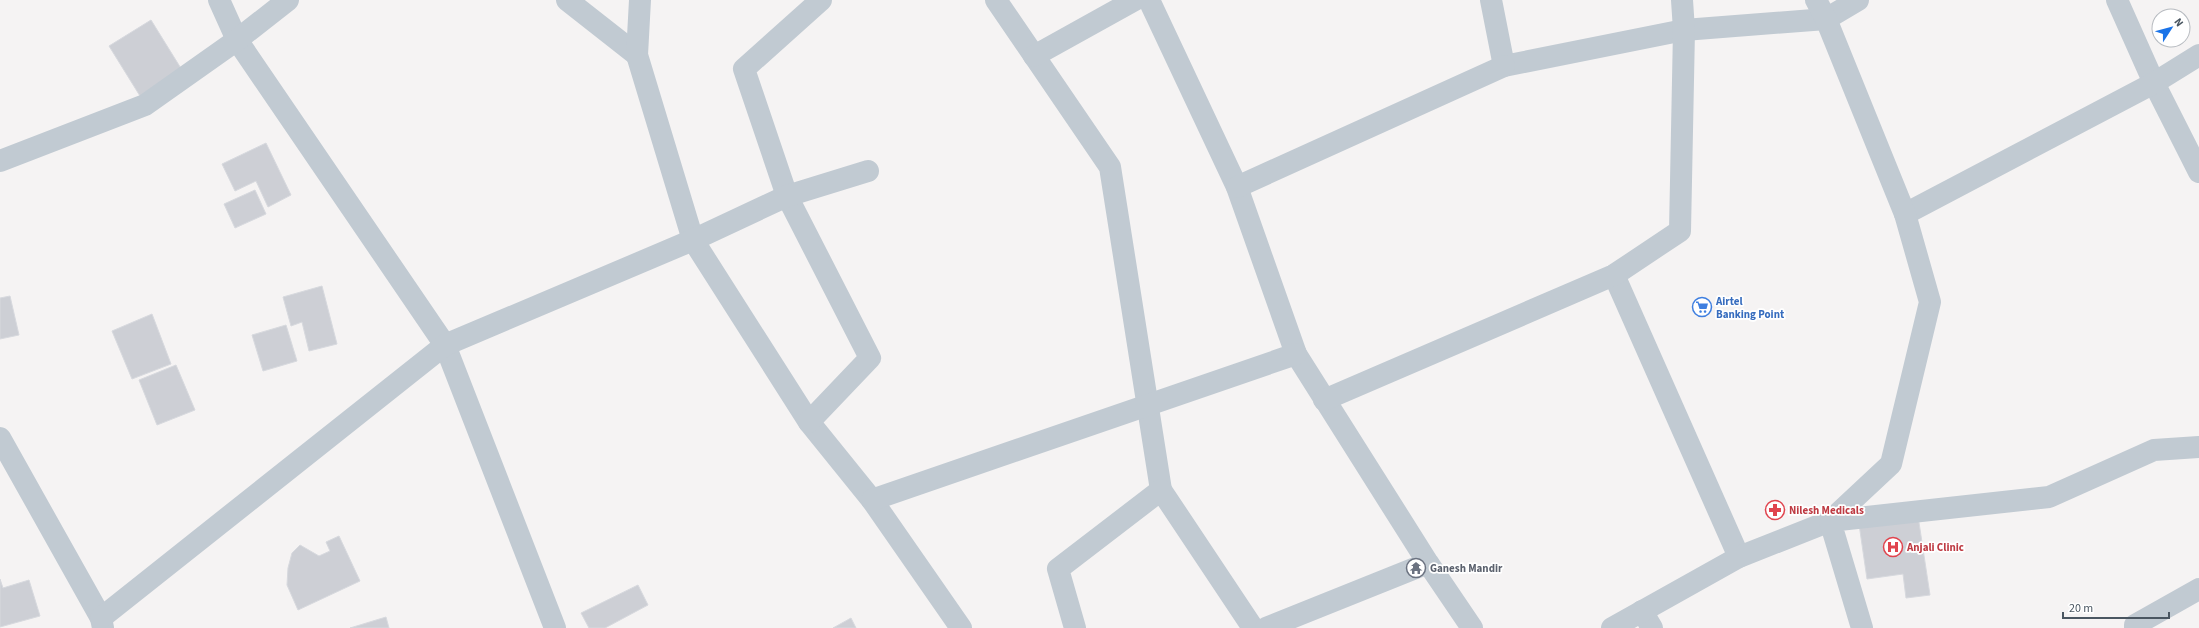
<svg xmlns="http://www.w3.org/2000/svg" width="2199" height="628" font-family="'Source Sans 3',sans-serif">
  <style>
    .building { fill: #cdcfd5; stroke: #d7d9de }
    .lines { fill: none; stroke-linecap: round; stroke-linejoin: round }
    .minor { stroke: #c1cad2; stroke-width: 22 }
    .labels { text-anchor: middle; stroke-width: 3.5; stroke-linejoin: round; paint-order: stroke }
    .shop-label { font-size: 11px; font-weight: bold; fill: #366cbe; stroke: #fff; text-anchor: start }
    .health-label { font-size: 11px; font-weight: bold; fill: #be3a42; stroke: #fff; text-anchor: start }
    .worship-label { font-size: 11px; font-weight: bold; fill: #5b616d; stroke: #fff; text-anchor: start }
  </style>
  <rect width="100%" height="100%" fill="#f5f3f3"/>
  <!-- building -->
  <g class="building">
    <polygon points="151,20 182,70 140,96 109,46"/>
    <polygon points="266,143 291,195 268,207 256,181 235,191 222,164"/>
    <polygon points="255,190 266,214 235,228 224,204"/>
    <polygon points="322,286 337,344 309,351 302,322 291,326 283,297"/>
    <polygon points="10,296 19,335 0,339 0,298"/>
    <polygon points="152,314 171,364 132,379 112,331"/>
    <polygon points="286,325 297,361 263,371 252,335"/>
    <polygon points="176,365 195,410 157,425 139,380"/>
    <polygon points="1918,516 1930,595 1906,598 1903,574 1867,579 1859,524"/>
    <polygon points="339,536 360,581 298,610 287,585 288,568 292,553 300,545 319,556 330,551 326,542"/>
    <polygon points="0,579 3,588 29,580 40,616 0,627"/>
    <polygon points="638,585 648,605 605,628 589,628 581,613"/>
    <polygon points="386,617 389,628 350,628"/>
    <polygon points="851,618 856,628 833,628"/>
  </g>
  <g class="lines">
    <!-- minor -->
    <g class="minor">
      <polyline points="219,0 237,40 445,345 555,628"/>
      <polyline points="567,0 637,55"/>
      <polyline points="640,0 637,55 693,240 809,422 872,500 961,628"/>
      <polyline points="996,0 1110,167 1161,490"/>
      <polyline points="1149,0 1237,187 1296,354 1428,563 1472,628"/>
      <polyline points="1491,0 1504,66 1684,30 1826,19 1858,0"/>
      <polyline points="2117,0 2154,83 2199,172"/>
      <polyline points="1034,56 1135,0"/>
      <polyline points="0,161 145,105 237,40 288,0"/>
      <polyline points="1237,187 1504,66"/>
      <polyline points="1905,214 2154,83 2199,55"/>
      <polyline points="1614,275 1739,557"/>
      <polyline points="1324,400 1614,275 1680,231 1684,30 1682,0"/>
      <polyline points="809,422 870,358 787,196 744,69 821,0"/>
      <polyline points="0,438 101,618 103,628"/>
      <polyline points="872,500 1296,354"/>
      <polyline points="1642,611 1652,628"/>
      <polyline points="101,618 445,345 693,240 787,196 868,171"/>
      <polyline points="1075,628 1058,569 1161,490 1253,628"/>
      <polyline points="1266,628 1428,563"/>
      <polyline points="1612,628 1739,557 1830,521 1891,464 1930,302 1905,214 1826,19 1816,0"/>
      <polyline points="1862,628 1830,521 2049,497 2154,450 2199,447"/>
      <polyline points="2135,628 2135,625 2199,589"/>
    </g>
  </g>
  <!-- icons -->
  <defs>
    <symbol id="supermarket-ring" viewBox="-11 -11 22 22"><circle r="9.5" fill="#fff" stroke="#3f7fe0" stroke-width="1.5"/><path d="M-6-5.5h2.5l.6 2H6L4.5 2H-2.5L-4.4-4H-6ZM-1.5 3.2a1.3 1.3 0 1 0 .1 0ZM3 3.2a1.3 1.3 0 1 0 .1 0Z" fill="#3f7fe0"/></symbol>
    <symbol id="pharmacy-ring" viewBox="-11 -11 22 22"><circle r="9.5" fill="#fff" stroke="#e0444e" stroke-width="1.5"/><path d="M-2-6h4v4h4v4h-4v4h-4v-4h-4v-4h4Z" fill="#e0444e"/></symbol>
    <symbol id="hospital-ring" viewBox="-11 -11 22 22"><circle r="9.5" fill="#fff" stroke="#e0444e" stroke-width="1.5"/><path d="M-5-5h3v3.5h4V-5h3V5h-3V1.5h-4V5h-3Z" fill="#e0444e"/></symbol>
    <symbol id="temple-ring" viewBox="-11 -11 22 22"><circle r="9.5" fill="#fff" stroke="#6b7280" stroke-width="1.5"/><path d="M0-6L5-2H3V0L6.5 2.5H4V6H1.5V3h-3V6H-4V2.5H-6.5L-3 0V-2H-5Z" fill="#6b7280"/></symbol>
  </defs>
  <g fill-rule="evenodd">
    <use href="#supermarket-ring" x="1691" y="296" width="22" height="22"/>
    <use href="#pharmacy-ring" x="1764" y="499" width="22" height="22"/>
    <use href="#hospital-ring" x="1882" y="536" width="22" height="22"/>
    <use href="#temple-ring" x="1405" y="557" width="22" height="22"/>
  </g>
  <g class="labels">
    <!-- shop labels -->
    <g class="shop-label">
      <text x="1716" y="305">Airtel<tspan x="1716" dy="13">Banking Point</tspan></text>
    </g>
    <!-- health labels -->
    <g class="health-label">
      <text x="1789" y="514">Nilesh Medicals</text>
      <text x="1907" y="551">Anjali Clinic</text>
    </g>
    <!-- worship labels -->
    <g class="worship-label">
      <text x="1430" y="572">Ganesh Mandir</text>
    </g>
  </g>
  <!-- north arrow -->
  <g transform="translate(2171 28) rotate(54)"><circle r="19" fill="#ffffff" stroke="#b7bbc0"/>
  <path d="M0-3L7 15L0 10L-7 15Z" fill="#1a73e8"/>
  <text y="-6" font-size="11" font-weight="bold" text-anchor="middle" fill="#4a5661">N</text>
  </g>
  <!-- scale -->
  <path d="M2063 612v6h106v-6" fill="none" stroke="#4a5661" stroke-width="2"/>
  <text x="2069" y="612" font-size="12" fill="#4a5661" stroke="#ffffff" stroke-width="3" paint-order="stroke">20 m</text>
</svg>
